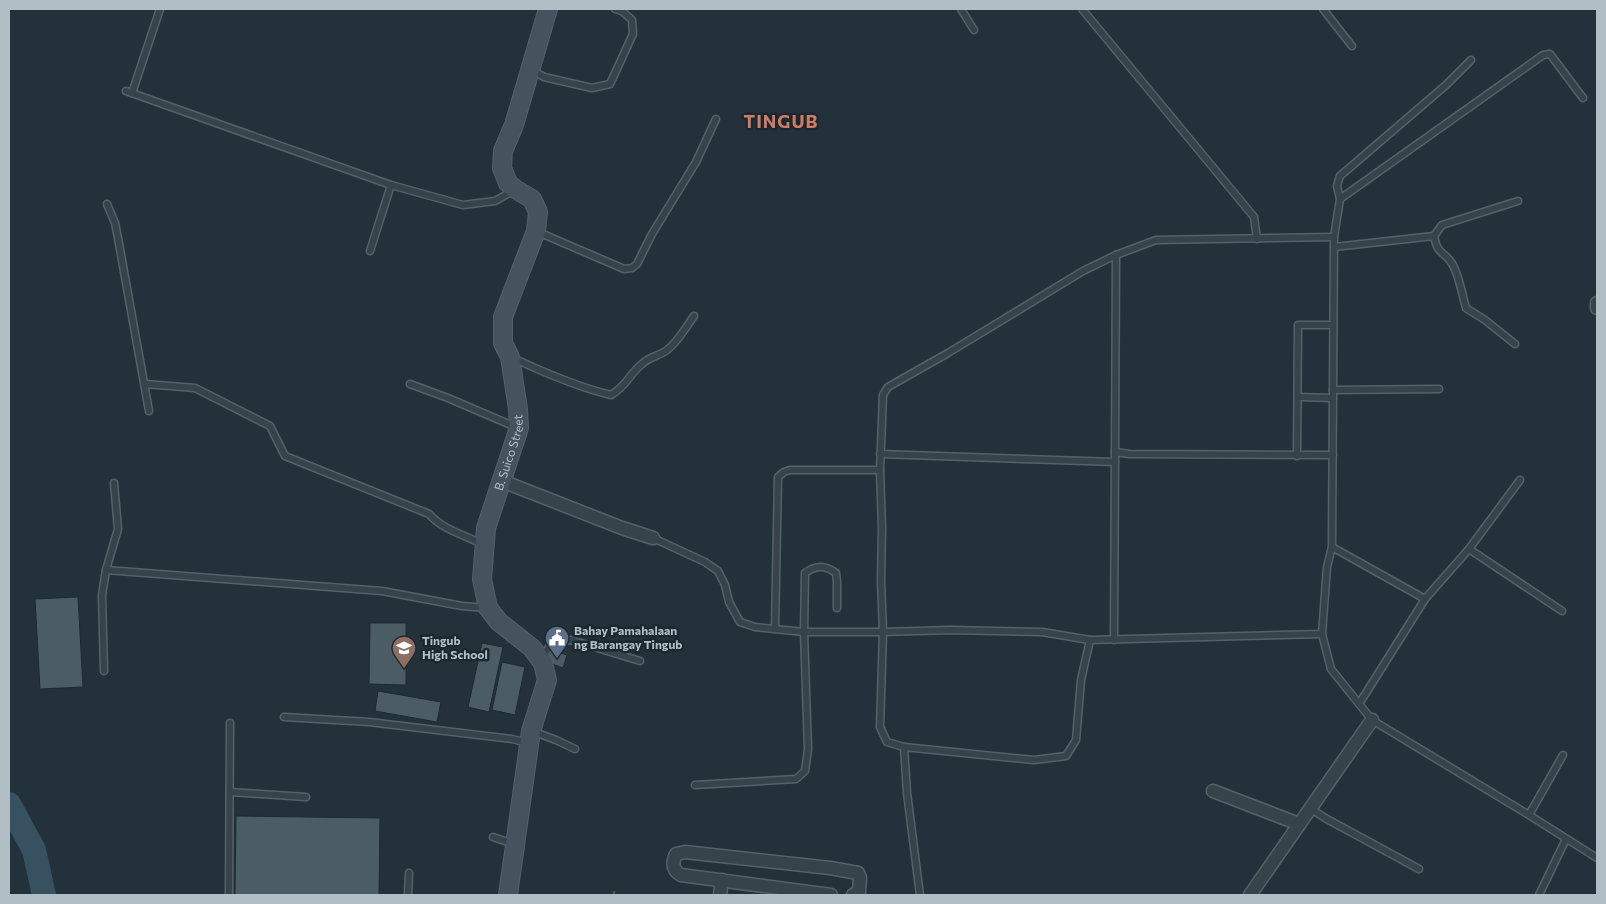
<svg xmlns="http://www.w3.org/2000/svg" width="1606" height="904" font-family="Commissioner,sans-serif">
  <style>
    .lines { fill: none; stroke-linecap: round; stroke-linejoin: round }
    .river { stroke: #375161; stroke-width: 24 }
    .building { fill: #4c5c65; stroke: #1e2a31 }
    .lane-casing { stroke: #556169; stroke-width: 9 }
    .street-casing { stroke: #556169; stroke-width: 15 }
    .secondary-casing { stroke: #556169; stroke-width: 20 }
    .path { stroke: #475c5a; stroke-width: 2.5; stroke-dasharray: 4 4; stroke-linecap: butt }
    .lane { stroke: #37434b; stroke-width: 6 }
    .street { stroke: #37434b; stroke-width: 12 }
    .secondary { stroke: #45535e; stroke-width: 18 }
    .labels { text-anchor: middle; stroke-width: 5; stroke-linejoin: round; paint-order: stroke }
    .street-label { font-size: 12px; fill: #b2bec6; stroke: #1c282f }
    .poi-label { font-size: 12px; font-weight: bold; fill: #b2bec6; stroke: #1c282f; text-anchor: start }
    .district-label { font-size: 18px; font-weight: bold; letter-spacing: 1px; fill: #d07c64; stroke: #1c282f }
  </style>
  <rect width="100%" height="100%" fill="#23323a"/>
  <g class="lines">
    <!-- river -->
    <polyline class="river" points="9,804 34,850 44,895"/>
  </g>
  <!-- building -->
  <g class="building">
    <polygon points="78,597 83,687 40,689 35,599"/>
    <polygon points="370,623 406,623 406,685 369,684"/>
    <polygon points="482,643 503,647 489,712 468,707"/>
    <polygon points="551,650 567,655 563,668 547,662"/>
    <polygon points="502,662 525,667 515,715 492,710"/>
    <polygon points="378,691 441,702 437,722 375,711"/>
    <polygon points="236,816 380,818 379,895 235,895"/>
  </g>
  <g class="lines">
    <defs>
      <g id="lane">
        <polyline points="961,9 974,30"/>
        <polyline points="1082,9 1254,217 1257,239"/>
        <polyline points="1323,9 1352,46"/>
        <polyline points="532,70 544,77 592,88 610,84 633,34 632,20 622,11 615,9"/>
        <polyline points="126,91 391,185 463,205 495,201 513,191"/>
        <polyline points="132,93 160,9"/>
        <polyline points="1583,98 1550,54 1543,55 1340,199 1334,237 1332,547 1327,567 1322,634 1331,669 1372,720 1529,815 1597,858"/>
        <polyline points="1340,199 1337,186 1340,176 1446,85 1471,60"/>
        <polyline points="107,204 115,223 118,238 149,411"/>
        <polyline points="538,232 624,269 632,268 637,264 652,234 696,162 716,119"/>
        <polyline points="1434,236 1442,225 1518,201"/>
        <path d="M1334,247l100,-11c4,19 7,13 17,26 8,11 11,33 15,46l19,12 30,24"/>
        <polyline points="370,251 391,185"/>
        <polyline points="1116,255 1115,452 1129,454 1333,455"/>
        <path d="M513,358c32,15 64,29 98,37 17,-10 18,-21 31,-31 7,-7 17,-8 25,-14 11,-8 19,-23 27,-34"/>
        <path d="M145,384l50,4 75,38 15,30 144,58c14,16 36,21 55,31"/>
        <polyline points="410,384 448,398 518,428"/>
        <polyline points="1333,390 1439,389"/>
        <polyline points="1298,397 1333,398"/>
        <polyline points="880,454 1115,462"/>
        <polyline points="1297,456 1298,325 1333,325"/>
        <polyline points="653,538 705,562 718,571 725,585 729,602 740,622 755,627 804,632 883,632 950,630 1042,632 1090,640 1322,634"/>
        <polyline points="1332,547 1425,599"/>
        <polyline points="1469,549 1562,611"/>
        <polyline points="106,570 118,529 114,483"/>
        <polyline points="775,629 778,477 784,472 790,470 880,470"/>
        <polyline points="1114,640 1115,452"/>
        <polyline points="542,659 552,642 571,640 640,661"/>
        <polyline points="104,671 102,595 106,570 382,591 462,606 487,608"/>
        <polyline points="1359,704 1425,599 1469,549 1520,480"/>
        <polyline points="284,717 369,722 512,739 528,743"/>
        <polyline points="532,731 556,740 575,749"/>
        <polyline points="904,747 887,742 880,727 883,632 881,581 882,528 880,470 883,395 888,387 948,353 1083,271 1116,255 1156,240 1334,237"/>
        <path d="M695,785l101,-6 9,-8 3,-22 -4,-117 1,-59c11,-8 20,-8 31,0l1,9v26"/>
        <polyline points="230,792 306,797"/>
        <polyline points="1310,808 1325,818 1419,869"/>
        <polyline points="1529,815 1563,755"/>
        <polyline points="493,837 514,844"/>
        <polyline points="229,895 230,723"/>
        <polyline points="408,895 409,873"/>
        <polyline points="920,895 907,793 904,747 1034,760 1066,756 1076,740 1081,680 1090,640"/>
        <polyline points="1539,895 1566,839"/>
      </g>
      <g id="street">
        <polyline points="1597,303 1597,308"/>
        <polyline points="502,481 622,528 653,538"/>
        <polyline points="1213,791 1299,824"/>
        <polyline points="720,895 722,880"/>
        <path d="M831,895l-150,-20c-9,-5 -9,-12 -5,-21l9,-2 145,16 28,5 2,5 -1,14 -6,3"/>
        <polyline points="1250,895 1372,720"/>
      </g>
      <g id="secondary">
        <path id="s1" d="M508,895l23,-164 16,-51 -4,-17 -11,-15 -33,-26 -11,-14 -6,-29 4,-51 33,-100 -1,-19 -8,-52 -7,-14v-26l33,-86 2,-19 -6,-13 -17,-10 -7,-6 -6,-15 1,-17 11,-26 34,-116"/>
      </g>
    </defs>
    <!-- lane casing -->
    <use href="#lane" class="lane-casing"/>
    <!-- street casing -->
    <use href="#street" class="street-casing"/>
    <!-- secondary casing -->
    <use href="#secondary" class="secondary-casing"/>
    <!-- path -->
    <polyline class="path" points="614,895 614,889"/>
    <!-- lane -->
    <use href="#lane" class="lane"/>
    <!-- street -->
    <use href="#street" class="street"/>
    <!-- secondary -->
    <use href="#secondary" class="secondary"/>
  </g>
  <!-- icons -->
  <defs>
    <symbol id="civic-pin" viewBox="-11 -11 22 30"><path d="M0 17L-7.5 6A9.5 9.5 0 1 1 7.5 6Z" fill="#5c6f8a" stroke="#1c282f"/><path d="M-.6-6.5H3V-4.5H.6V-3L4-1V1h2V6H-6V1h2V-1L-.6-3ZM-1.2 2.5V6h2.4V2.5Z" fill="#fff"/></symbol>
    <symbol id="school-pin" viewBox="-11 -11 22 30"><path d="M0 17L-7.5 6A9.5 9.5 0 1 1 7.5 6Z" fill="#8d6e63" stroke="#1c282f"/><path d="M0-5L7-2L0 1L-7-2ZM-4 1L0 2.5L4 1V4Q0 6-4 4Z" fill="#fff"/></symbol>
  </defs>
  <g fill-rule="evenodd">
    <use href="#civic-pin" x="543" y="624" width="28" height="38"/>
    <use href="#school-pin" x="390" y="634" width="28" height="38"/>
  </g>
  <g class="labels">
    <!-- street labels -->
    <g class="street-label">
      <text dy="4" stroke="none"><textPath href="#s1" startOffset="475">B. Suico Street</textPath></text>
    </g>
    <!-- poi labels -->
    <g class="poi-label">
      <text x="574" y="635">Bahay Pamahalaan<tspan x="574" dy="14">ng Barangay Tingub</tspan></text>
      <text x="422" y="645">Tingub<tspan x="422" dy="14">High School</tspan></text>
    </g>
    <!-- district labels -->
    <g class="district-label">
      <text x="781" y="128">TINGUB</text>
    </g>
  </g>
  <!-- border -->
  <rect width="1606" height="904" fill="none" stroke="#b2bec6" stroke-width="20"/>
</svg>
